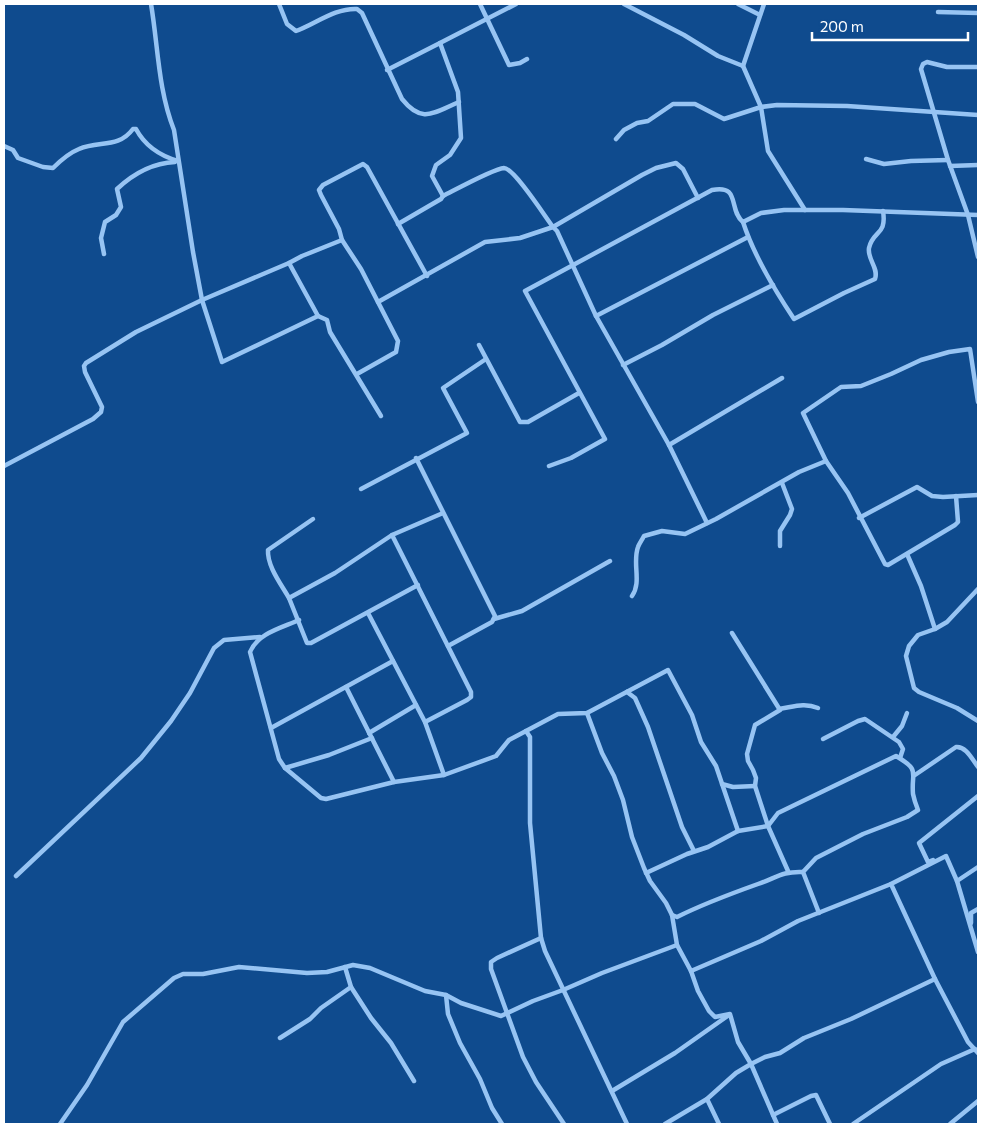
<svg xmlns="http://www.w3.org/2000/svg" width="982" height="1128" font-family="Commissioner,sans-serif">
  <style>
    .lines { fill: none; stroke-linecap: round; stroke-linejoin: round }
    .street { stroke: #97c4f3; stroke-width: 4.5 }
  </style>
  <rect width="100%" height="100%" fill="#0f4b8e"/>
  <g class="lines">
    <!-- street -->
    <g class="street">
      <path d="M151,4c7,41 7,86 23,126l19,122 9,48 20,62 96,-46"/>
      <path d="M279,4l8,20 9,7c20,-7 38,-23 61,-22l5,4 40,86c20,25 31,14 57,3"/>
      <polyline points="480,4 509,65 520,63 527,59"/>
      <polyline points="624,4 684,35 718,56 743,66 761,107 768,151 805,210"/>
      <polyline points="738,4 760,15"/>
      <polyline points="938,12 978,13"/>
      <polyline points="440,43 516,4"/>
      <polyline points="743,66 764,4"/>
      <polyline points="978,67 947,67 927,62 923,64 921,69 948,160 968,215 978,257"/>
      <polyline points="387,70 440,43 458,92 461,138 450,155 436,165 432,176 443,196"/>
      <polyline points="616,139 624,130 637,123 648,121 673,104 695,104 724,119 761,107 777,105 847,106 978,115"/>
      <path d="M4,146l9,4 5,8 25,9 10,1c8,-8 16,-15 26,-19 20,-9 39,0 54,-20h3c9,17 25,27 42,32"/>
      <polyline points="866,159 884,164 911,161 948,160"/>
      <polyline points="950,166 978,165"/>
      <path d="M743,222c11,34 31,67 51,97l50,-26 31,-14c4,-11 -8,-20 -6,-31 4,-18 18,-12 14,-37"/>
      <path d="M398,224l43,-25 2,-3c12,-6 50,-27 61,-28 10,0 42,50 49,59l89,-52 14,-7 20,-5 7,6 15,29"/>
      <path d="M104,254l-3,-16 4,-16 11,-7 5,-8 -4,-18c16,-15 36,-26 58,-27"/>
      <polyline points="289,263 318,316 327,320 330,332 381,416"/>
      <polyline points="378,302 485,242 520,238 553,227 557,231 596,316 669,445 707,523"/>
      <polyline points="596,316 748,237"/>
      <polyline points="479,345 520,422 528,422 579,393"/>
      <polyline points="623,365 662,345 713,315 773,285"/>
      <polyline points="357,374 396,352 398,341 361,269 342,240 339,229 321,195 319,190 323,185 363,164 367,167 427,276"/>
      <polyline points="669,445 782,378"/>
      <polyline points="416,458 495,616 492,622 448,646"/>
      <polyline points="4,466 93,419 101,412 102,407 85,372 84,366 86,363 136,332 202,300 289,263 302,256 342,240"/>
      <path d="M549,466l22,-8 34,-19 -80,-148 187,-101c29,-6 16,20 31,32l18,-9 23,-3h59l135,5"/>
      <polyline points="361,489 467,433 443,388 486,359"/>
      <polyline points="956,496 958,522 955,525 888,565 885,564 848,493 826,461 803,413 841,387 861,386 891,374 921,360 949,352 970,349 978,402"/>
      <polyline points="859,518 917,487 932,496 943,497 978,495"/>
      <polyline points="392,535 471,692 471,697 467,700 425,722"/>
      <polyline points="780,546 780,531 790,515 792,509 782,483"/>
      <polyline points="907,554 921,586 935,629"/>
      <polyline points="418,585 311,643 307,643 289,598 335,573 392,535 443,513"/>
      <polyline points="978,589 947,622 935,629 918,635 909,646 906,656 914,688 919,692 957,708 978,721"/>
      <path d="M632,596c10,-14 0,-33 6,-49 1,-3 4,-7 6,-11l18,-5 23,3 31,-15 83,-47 27,-11"/>
      <path d="M289,598c-8,-14 -22,-32 -21,-48l45,-31"/>
      <polyline points="368,613 425,722 444,775"/>
      <polyline points="494,619 522,611 610,561"/>
      <path d="M299,620c-18,8 -41,13 -49,32l29,107 6,9 36,30 5,1 68,-17 50,-7 52,-19 13,-16 17,-9 4,6v86l11,115 4,13 82,173"/>
      <polyline points="732,633 780,710 755,725 747,754 748,761 753,770 756,778 755,786 768,826 788,871"/>
      <polyline points="346,687 394,782"/>
      <polyline points="627,692 635,698 648,727 682,827 694,851"/>
      <path d="M779,709c14,-2 25,-7 39,-1"/>
      <polyline points="587,713 602,753 614,776 623,800 632,837 644,868 650,881 666,903 672,915 677,945 691,971 698,991 709,1011 715,1017 730,1014 738,1042 751,1064 777,1124"/>
      <polyline points="271,728 393,661"/>
      <polyline points="526,731 558,714 587,713 668,670 692,715 701,742 716,766 738,831"/>
      <polyline points="369,733 416,705"/>
      <polyline points="893,737 902,726 907,713"/>
      <polyline points="823,739 858,721 865,719 899,742 903,749 900,758"/>
      <polyline points="285,768 329,755 372,738"/>
      <path d="M915,775l41,-28c10,-1 16,12 22,20"/>
      <polyline points="722,784 733,787 755,786"/>
      <polyline points="933,860 928,862 919,843 978,796"/>
      <polyline points="978,867 957,881 946,856 891,884 935,979 968,1042 978,1053"/>
      <path d="M646,873l41,-19 21,-7 30,-16 30,-5 10,-13 118,-57c25,15 15,15 17,38 1,5 3,11 5,16l-11,7 -44,17 -47,24 -13,14 16,41"/>
      <polyline points="16,876 141,758 171,721 190,693 214,648 224,640 260,637"/>
      <polyline points="957,881 978,952"/>
      <path d="M672,915l5,2c26,-13 53,-23 81,-33 18,-6 24,-13 45,-12"/>
      <polyline points="971,923 971,913 978,909"/>
      <polyline points="541,938 497,958 491,962 491,969 523,1057 536,1082 564,1124"/>
      <polyline points="345,967 351,987 371,1018 391,1043 414,1081"/>
      <polyline points="691,971 761,941 798,921 891,884"/>
      <polyline points="446,995 448,1014 460,1043 480,1079 492,1108 502,1124"/>
      <polyline points="280,1038 310,1019 321,1008 351,987"/>
      <polyline points="612,1091 675,1053 729,1015"/>
      <polyline points="707,1099 719,1124"/>
      <polyline points="773,1115 811,1096 816,1095 830,1124"/>
      <polyline points="60,1124 87,1085 123,1022 174,978 183,974 203,974 239,967 307,973 327,972 353,965 370,968 425,991 446,995 461,1003 501,1016 533,1001 563,990 602,973 677,945"/>
      <polyline points="665,1124 707,1099 736,1073 751,1064 765,1057 780,1053 804,1038 851,1019 935,979"/>
      <polyline points="853,1124 941,1064 975,1049"/>
      <polyline points="950,1124 978,1101"/>
    </g>
  </g>
  <!-- border -->
  <rect width="982" height="1128" fill="none" stroke="#ffffff" stroke-width="10"/>
  <!-- scale -->
  <path d="M812 32v8h156v-8" fill="none" stroke="#ffffff" stroke-width="2.5"/>
  <text x="820" y="32" font-size="15" fill="#ffffff" stroke="#0f4b8e" stroke-width="4" paint-order="stroke">200 m</text>
</svg>
